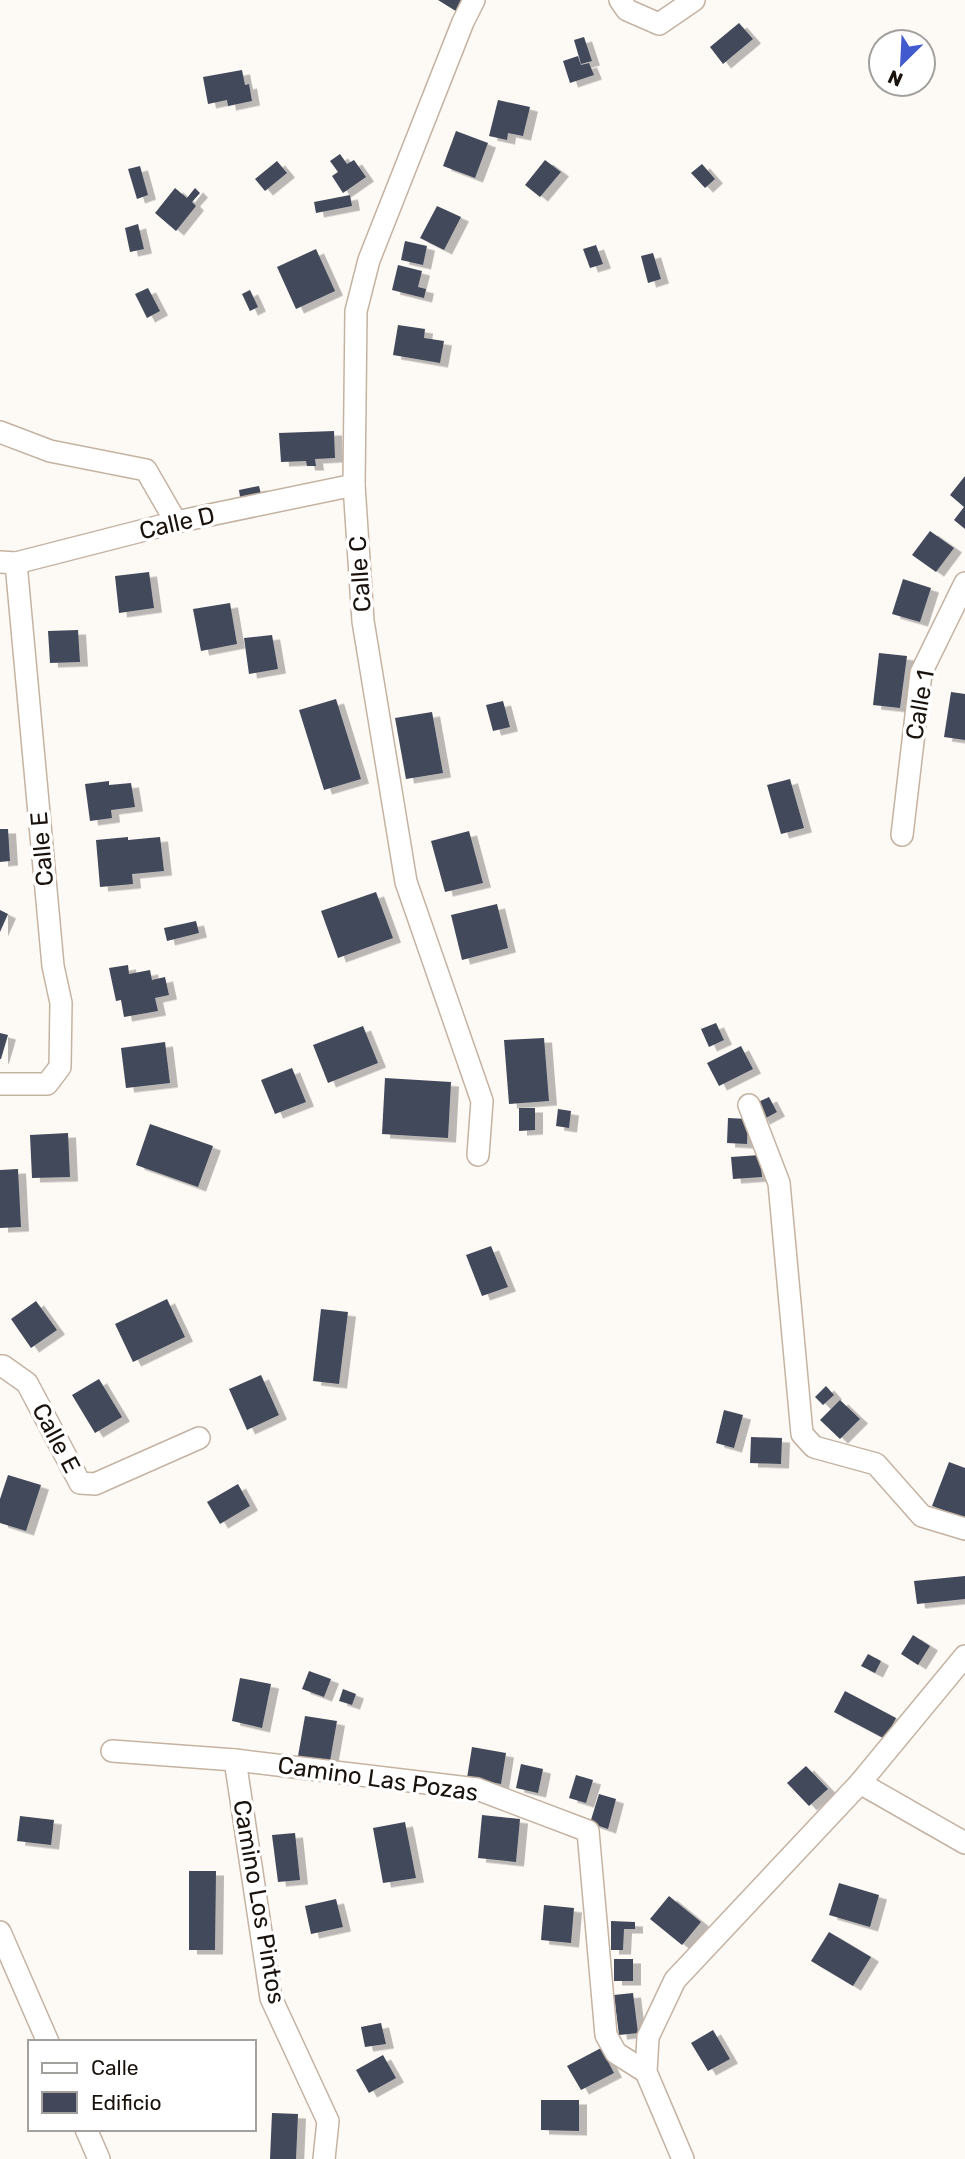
<svg xmlns="http://www.w3.org/2000/svg" width="965" height="2159" font-family="Rubik,sans-serif">
  <style>
    .building { fill: #42485a; filter: url(#shadow) }
    .lines { fill: none; stroke-linecap: round; stroke-linejoin: round }
    .minor-casing { stroke: #c5b3a2; stroke-width: 24 }
    .minor { stroke: #fff; stroke-width: 21 }
    .labels { text-anchor: middle; stroke-width: 7; stroke-linejoin: round; paint-order: stroke }
    .street-label { font-size: 24px; fill: #1a130d; stroke: #fff }
  </style>
  <defs>
    <filter id="shadow"><feDropShadow dx="8" dy="4.5" stdDeviation="0" flood-color="#0004"/></filter>
  </defs>
  <rect width="100%" height="100%" fill="#fdf9f5"/>
  <!-- building -->
  <g class="building">
    <polygon points="438,0 467,0 459,13"/>
    <polygon points="739,23 753,39 723,64 710,47"/>
    <polygon points="584,37 592,61 581,64 574,40"/>
    <polygon points="578,56 581,65 589,63 594,75 570,83 563,61"/>
    <polygon points="242,70 245,85 249,84 252,101 228,106 227,100 208,104 203,77"/>
    <polygon points="498,100 530,107 523,136 508,133 507,140 489,136"/>
    <polygon points="456,131 488,143 475,178 443,166"/>
    <polygon points="340,154 347,164 354,160 366,177 343,193 332,176 338,172 330,161"/>
    <polygon points="545,160 561,172 540,197 525,185"/>
    <polygon points="277,161 287,173 265,191 255,179"/>
    <polygon points="702,164 715,179 705,188 691,173"/>
    <polygon points="140,166 148,195 137,199 128,169"/>
    <polygon points="175,188 187,198 195,188 200,193 192,202 196,206 176,231 155,213"/>
    <polygon points="350,195 352,206 316,213 314,202"/>
    <polygon points="437,206 461,217 444,250 420,238"/>
    <polygon points="138,224 144,249 130,252 125,228"/>
    <polygon points="405,241 427,246 423,265 401,260"/>
    <polygon points="596,245 603,264 590,268 583,249"/>
    <polygon points="316,249 335,291 296,309 277,267"/>
    <polygon points="653,253 661,279 648,283 641,256"/>
    <polygon points="398,265 422,271 418,287 426,289 424,298 392,290"/>
    <polygon points="148,288 160,311 147,318 135,294"/>
    <polygon points="250,290 258,307 250,311 242,294"/>
    <polygon points="398,325 425,329 424,338 444,341 440,363 393,355"/>
    <polygon points="334,431 335,458 315,459 316,466 307,466 306,461 281,462 279,433"/>
    <polygon points="965,476 965,529 954,520 964,507 950,495"/>
    <polygon points="259,486 262,498 241,503 239,490"/>
    <polygon points="930,531 954,548 936,572 912,555"/>
    <polygon points="149,572 154,608 119,613 115,576"/>
    <polygon points="903,579 931,588 920,622 892,614"/>
    <polygon points="230,603 237,644 201,651 193,609"/>
    <polygon points="78,630 80,662 50,663 48,631"/>
    <polygon points="272,635 278,669 249,674 244,638"/>
    <polygon points="879,653 907,656 900,708 873,705"/>
    <polygon points="951,692 965,694 965,740 944,737"/>
    <polygon points="336,699 361,779 324,790 299,710"/>
    <polygon points="503,701 510,727 493,731 486,705"/>
    <polygon points="432,712 443,773 406,779 395,718"/>
    <polygon points="790,779 804,828 781,834 767,785"/>
    <polygon points="109,781 109,785 131,783 135,807 111,810 112,818 90,821 85,784"/>
    <polygon points="0,829 8,829 10,861 0,862"/>
    <polygon points="469,831 483,883 445,892 431,841"/>
    <polygon points="128,837 128,840 160,837 164,871 132,874 133,884 100,887 96,840"/>
    <polygon points="376,892 393,938 338,958 321,911"/>
    <polygon points="497,904 508,948 462,960 451,915"/>
    <polygon points="0,910 8,914 0,932"/>
    <polygon points="196,921 199,933 167,941 164,928"/>
    <polygon points="128,965 129,974 150,970 152,980 165,977 169,995 155,998 158,1011 124,1017 121,1000 116,1001 109,968"/>
    <polygon points="716,1023 724,1040 709,1047 701,1029"/>
    <polygon points="363,1026 378,1063 328,1083 313,1045"/>
    <polygon points="0,1033 8,1035 1,1059 0,1059"/>
    <polygon points="544,1038 549,1101 509,1104 504,1040"/>
    <polygon points="165,1042 170,1083 126,1088 121,1048"/>
    <polygon points="741,1046 753,1069 719,1086 707,1063"/>
    <polygon points="292,1068 306,1102 275,1114 261,1080"/>
    <polygon points="385,1078 451,1082 448,1138 382,1134"/>
    <polygon points="769,1097 777,1112 762,1120 754,1104"/>
    <polygon points="519,1108 535,1108 535,1130 519,1131"/>
    <polygon points="558,1109 571,1111 569,1128 556,1126"/>
    <polygon points="728,1118 748,1119 747,1144 727,1143"/>
    <polygon points="150,1124 213,1146 198,1187 136,1165"/>
    <polygon points="68,1133 70,1177 32,1178 30,1135"/>
    <polygon points="760,1155 762,1177 733,1179 731,1157"/>
    <polygon points="18,1169 21,1227 0,1228 0,1170"/>
    <polygon points="491,1246 508,1287 482,1296 466,1255"/>
    <polygon points="167,1299 185,1337 133,1362 115,1324"/>
    <polygon points="36,1301 57,1330 31,1348 11,1319"/>
    <polygon points="321,1309 348,1312 339,1384 313,1381"/>
    <polygon points="261,1375 279,1415 247,1430 229,1389"/>
    <polygon points="99,1379 122,1417 95,1433 72,1395"/>
    <polygon points="826,1386 834,1395 823,1405 815,1397"/>
    <polygon points="840,1400 860,1419 840,1439 820,1420"/>
    <polygon points="724,1410 743,1415 734,1448 716,1443"/>
    <polygon points="751,1437 782,1438 781,1464 750,1463"/>
    <polygon points="949,1462 965,1468 965,1518 932,1506"/>
    <polygon points="8,1475 41,1485 26,1531 0,1523 0,1499"/>
    <polygon points="238,1484 250,1506 220,1524 207,1502"/>
    <polygon points="965,1576 965,1599 917,1604 914,1581"/>
    <polygon points="913,1635 930,1646 918,1665 901,1654"/>
    <polygon points="868,1654 881,1661 875,1673 861,1666"/>
    <polygon points="309,1671 331,1679 324,1697 302,1689"/>
    <polygon points="240,1678 271,1684 262,1728 232,1721"/>
    <polygon points="343,1689 356,1694 352,1705 339,1701"/>
    <polygon points="845,1691 896,1718 885,1739 834,1712"/>
    <polygon points="305,1716 337,1721 330,1761 298,1756"/>
    <polygon points="472,1747 506,1753 501,1784 467,1778"/>
    <polygon points="521,1764 543,1769 538,1793 516,1788"/>
    <polygon points="806,1766 828,1789 809,1806 787,1783"/>
    <polygon points="576,1775 593,1780 586,1803 569,1798"/>
    <polygon points="599,1794 616,1799 608,1829 590,1823"/>
    <polygon points="482,1815 520,1819 516,1862 478,1858"/>
    <polygon points="20,1816 54,1820 51,1845 17,1841"/>
    <polygon points="405,1822 416,1878 383,1883 373,1828"/>
    <polygon points="295,1833 300,1880 278,1882 272,1835"/>
    <polygon points="189,1871 216,1871 215,1950 189,1950"/>
    <polygon points="839,1883 879,1895 870,1927 829,1915"/>
    <polygon points="669,1896 701,1922 682,1945 650,1919"/>
    <polygon points="336,1899 343,1927 311,1934 305,1906"/>
    <polygon points="544,1905 574,1908 571,1943 541,1940"/>
    <polygon points="611,1921 635,1922 635,1929 624,1929 623,1950 611,1950"/>
    <polygon points="829,1932 871,1957 853,1986 811,1961"/>
    <rect x="614" y="1959" width="19" height="22"/>
    <polygon points="633,1993 638,2033 619,2035 614,1995"/>
    <polygon points="381,2023 386,2044 365,2047 361,2027"/>
    <polygon points="713,2030 730,2059 708,2071 691,2043"/>
    <polygon points="601,2048 614,2073 581,2090 567,2066"/>
    <polygon points="383,2055 396,2078 369,2093 356,2070"/>
    <polygon points="541,2100 579,2100 579,2131 541,2130"/>
    <polygon points="272,2113 298,2114 296,2159 270,2159"/>
  </g>
  <g class="lines">
    <defs>
      <g id="minor">
        <polyline points="474,0 463,22 369,260 356,311 354,485 363,621 406,882 482,1101 478,1155"/>
        <polyline points="620,0 627,10 659,24 694,0"/>
        <polyline points="0,432 50,451 146,470 176,522"/>
        <polyline points="0,562 16,563 176,522 354,485"/>
        <polyline points="902,835 921,673 965,583"/>
        <polyline points="0,1084 47,1084 60,1067 61,1003 53,966 16,563"/>
        <polyline points="749,1105 779,1183 802,1434 814,1447 876,1464 922,1516 965,1529"/>
        <polyline points="0,1366 3,1366 27,1383 80,1483 95,1484 199,1438"/>
        <polyline points="112,1751 235,1760 477,1789 588,1831 606,2035 616,2053 646,2072"/>
        <polyline points="235,1760 271,1998 328,2121 324,2159"/>
        <polyline points="860,1783 965,1843"/>
        <polyline points="0,1932 48,2042"/>
        <polyline points="86,2129 99,2159"/>
        <polyline points="683,2159 646,2072 648,2037 675,1980 860,1783 965,1656"/>
      </g>
    </defs>
    <!-- minor casing -->
    <use href="#minor" class="minor-casing"/>
    <!-- minor -->
    <use href="#minor" class="minor"/>
  </g>
  <g class="labels">
    <!-- street labels -->
    <g class="street-label">
      <text transform="translate(177 523) rotate(-13)" y="8">Calle D</text>
      <text transform="translate(360 574) rotate(-94)" y="8">Calle C</text>
      <text transform="translate(920 705) rotate(-80)" y="8">Calle 1</text>
      <text transform="translate(42 849) rotate(-95)" y="8">Calle E</text>
      <text transform="translate(56 1438) rotate(62)" y="8">Calle E</text>
      <text transform="translate(378 1779) rotate(8)" y="8">Camino Las Pozas</text>
      <text transform="translate(259 1902) rotate(80)" y="8">Camino Los Pintos</text>
    </g>
  </g>
  <!-- legend -->
  <rect x="28" y="2040" width="228" height="91" fill="#ffffff" stroke="#a3a19e" stroke-width="2"/>
  <rect x="42" y="2063" width="35" height="10" fill="#ffffff" stroke="#a3a19e" stroke-width="2"/>
  <text x="91" y="2075" font-size="21" fill="#1a130d">Calle</text>
  <rect x="42" y="2092" width="35" height="21" fill="#42485a" stroke="#a3a19e" stroke-width="2"/>
  <text x="91" y="2110" font-size="21" fill="#1a130d">Edificio</text>
  <!-- north arrow -->
  <g transform="translate(902 63) rotate(204)"><circle r="33" fill="#ffffff" stroke="#a3a19e" stroke-width="2"/>
  <path d="M0-5L12 26L0 18L-12 26Z" fill="#415acd"/>
  <text y="-10" font-size="19" font-weight="bold" text-anchor="middle" fill="#1a130d">N</text>
  </g>
</svg>
